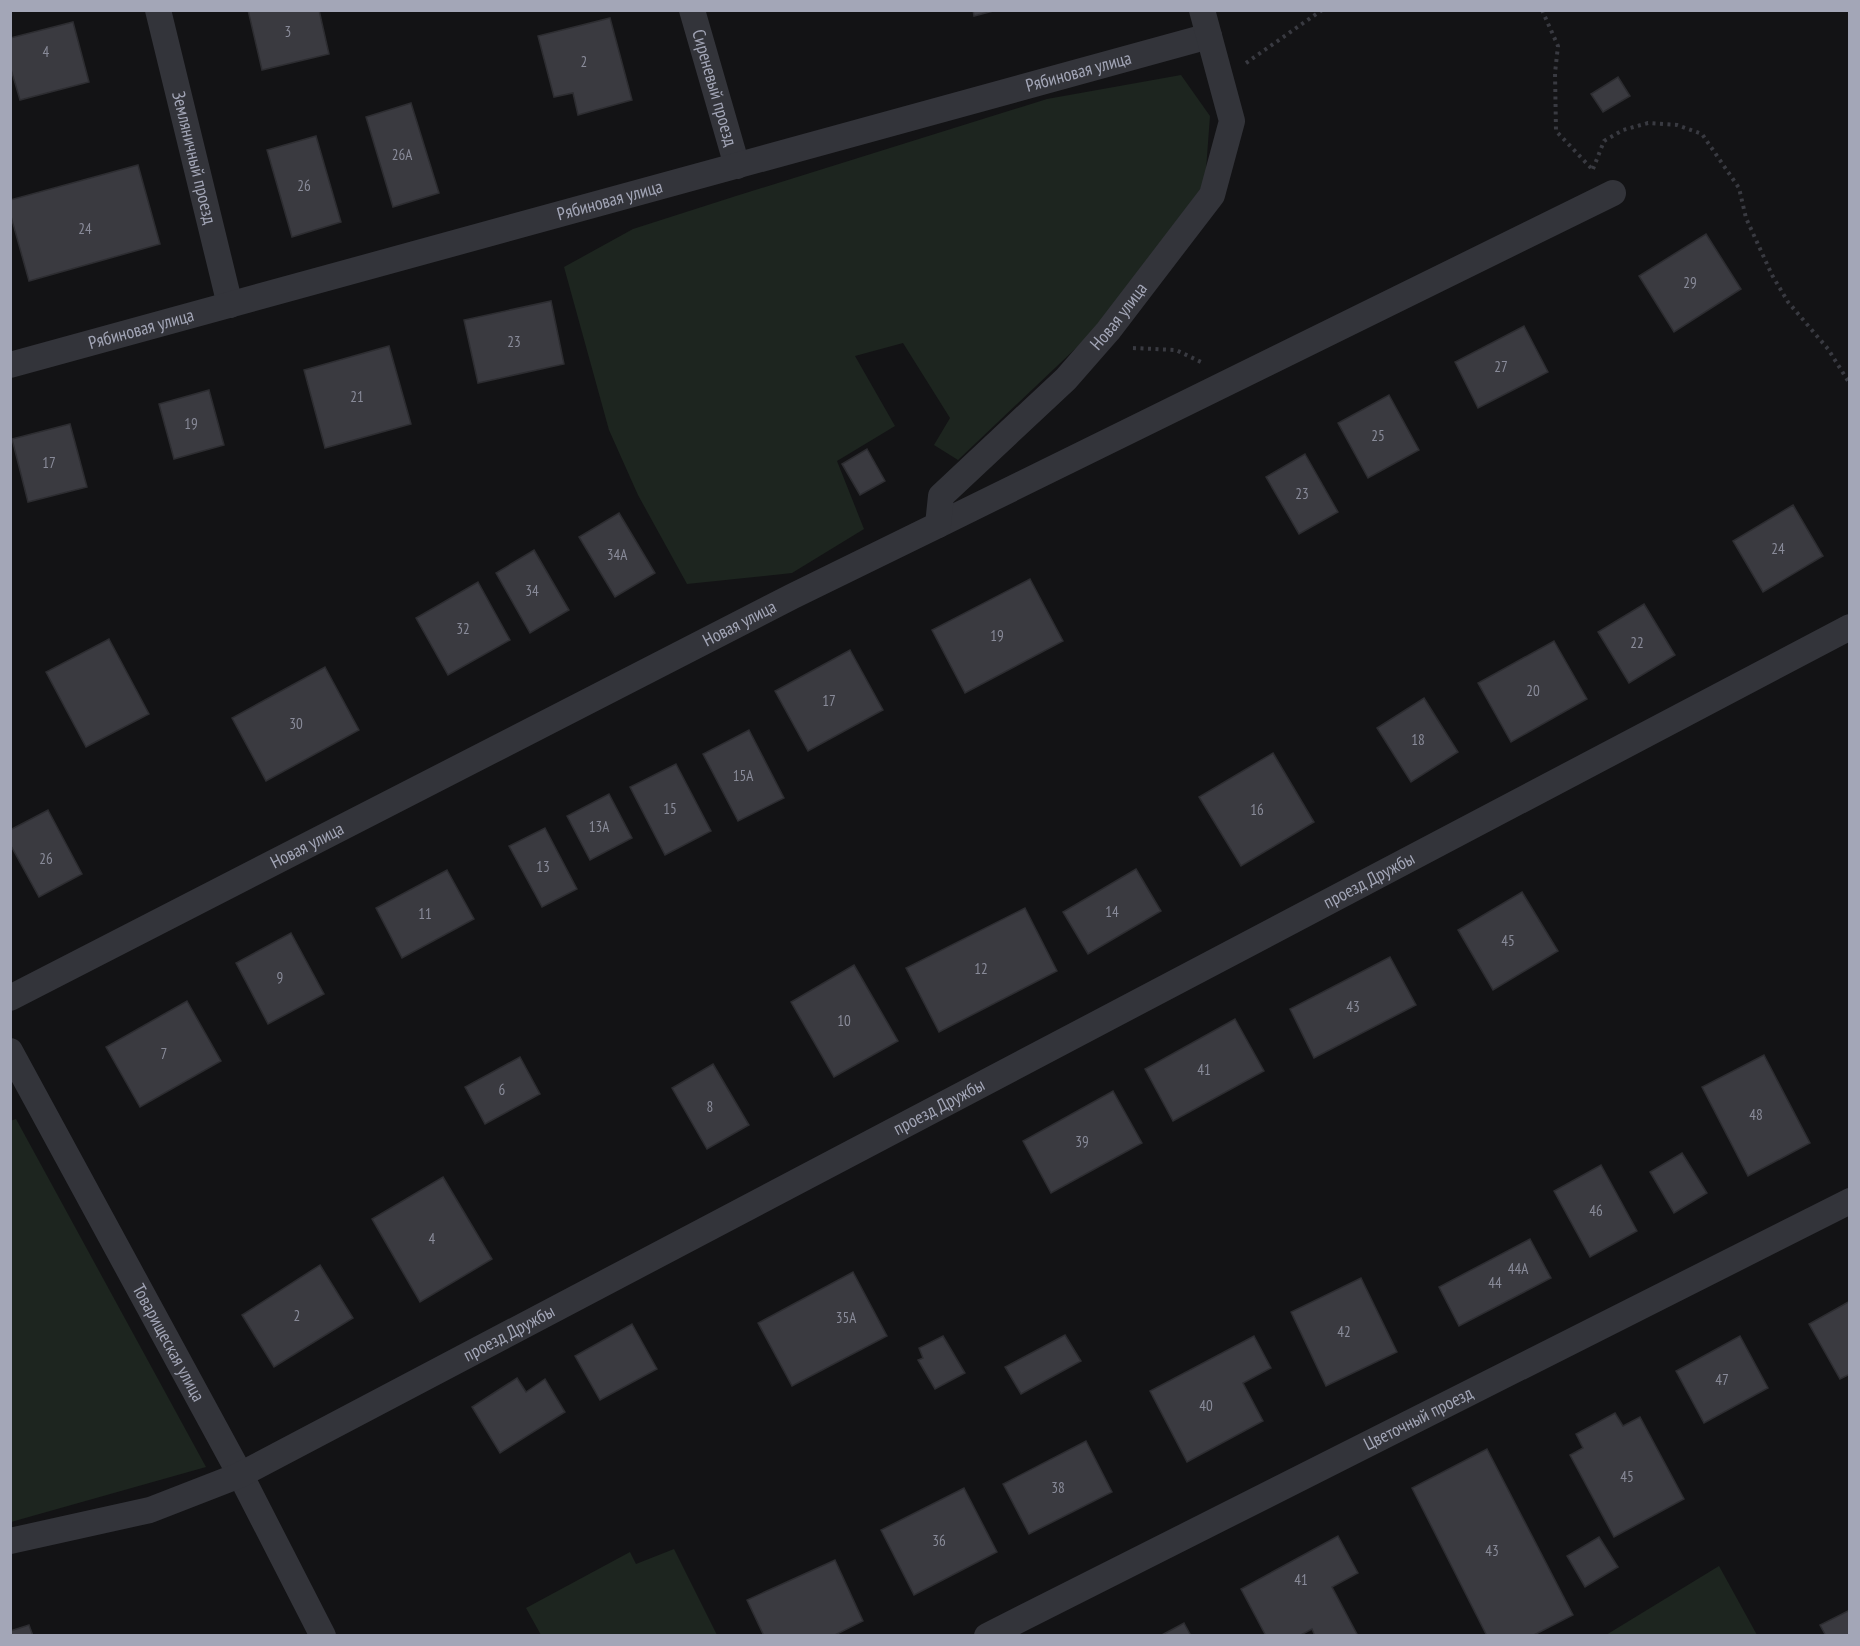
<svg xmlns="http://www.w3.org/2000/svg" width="1860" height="1646" font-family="'PT Sans Narrow',sans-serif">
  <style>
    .green { fill: #1d251f }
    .building { fill: #3a3a40; stroke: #2d2d31; stroke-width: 1.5 }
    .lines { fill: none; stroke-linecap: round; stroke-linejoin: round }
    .path { stroke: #393a41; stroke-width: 4; stroke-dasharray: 3 4.5; stroke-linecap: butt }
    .street { stroke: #33343a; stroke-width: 26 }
    .labels { text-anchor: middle; stroke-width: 5; stroke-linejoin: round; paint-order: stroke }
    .number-label { font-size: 15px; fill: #898b99 }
    .street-label { font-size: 18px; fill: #a3a6b7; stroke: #0e0e10 }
  </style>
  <rect width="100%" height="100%" fill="#131315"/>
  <!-- green -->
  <g class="green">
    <polygon points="1181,75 1210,116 1205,183 1095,330 958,460 934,445 950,418 903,343 855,356 895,426 837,461 864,529 792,573 687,584 638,495 609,430 564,267 633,229 736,196 1047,99"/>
    <polygon points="16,1119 206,1467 11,1522 10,1121"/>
    <polygon points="674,1549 717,1635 541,1635 526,1608 630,1552 636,1564"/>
    <polygon points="1719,1566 1757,1635 1606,1635"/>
  </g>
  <!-- building -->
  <g class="building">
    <polygon points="248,10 319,10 329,54 262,70"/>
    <polygon points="973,10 997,10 974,16"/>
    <polygon points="610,18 632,100 578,115 573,93 554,97 538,36"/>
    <polygon points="73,22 89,82 20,100 10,66 10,38"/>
    <polygon points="1618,77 1630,96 1603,112 1591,94"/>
    <polygon points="411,103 439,193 393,207 366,117"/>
    <polygon points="316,136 341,222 292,237 267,150"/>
    <polygon points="138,165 160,244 29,281 10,213 10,200"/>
    <polygon points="1706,234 1741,289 1674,332 1639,276"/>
    <polygon points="551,301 564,364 478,383 464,320"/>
    <polygon points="1524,326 1548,372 1478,408 1455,362"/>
    <polygon points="389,346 411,424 325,448 304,370"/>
    <polygon points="209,390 224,445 174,459 159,404"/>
    <polygon points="1389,395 1419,450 1368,478 1338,423"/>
    <polygon points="70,424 87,487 28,502 12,439"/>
    <polygon points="867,449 885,481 860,495 842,464"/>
    <polygon points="1305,454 1338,512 1299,534 1266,477"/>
    <polygon points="1793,505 1823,556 1763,592 1733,541"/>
    <polygon points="619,513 655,573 615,597 579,537"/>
    <polygon points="534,550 569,610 530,633 496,573"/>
    <polygon points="1030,579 1063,641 965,693 932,630"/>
    <polygon points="478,582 510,640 448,675 416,618"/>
    <polygon points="1644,604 1675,655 1629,683 1598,632"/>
    <polygon points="109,639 149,714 86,747 46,672"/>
    <polygon points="1554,641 1587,699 1511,742 1478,683"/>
    <polygon points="850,650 883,710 808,751 775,691"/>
    <polygon points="325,667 359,730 266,781 232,718"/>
    <polygon points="1424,698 1458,752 1411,782 1377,728"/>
    <polygon points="749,730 784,798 738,821 703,754"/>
    <polygon points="1273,753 1314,822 1241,866 1199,797"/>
    <polygon points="676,764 711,831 665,855 630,787"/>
    <polygon points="609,794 632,838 590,860 567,816"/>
    <polygon points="48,810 82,874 39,897 10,844 10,830"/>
    <polygon points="545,828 577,889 542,907 509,846"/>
    <polygon points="1136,869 1161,911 1088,954 1063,912"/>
    <polygon points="447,870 474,919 402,958 376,908"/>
    <polygon points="1522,892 1558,951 1493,990 1458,930"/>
    <polygon points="1025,908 1057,971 939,1032 906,968"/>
    <polygon points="291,933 324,994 268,1024 236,963"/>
    <polygon points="1390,957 1416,1005 1314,1058 1290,1009"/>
    <polygon points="854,965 898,1041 834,1077 791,1002"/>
    <polygon points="187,1001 221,1061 140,1107 106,1047"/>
    <polygon points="1235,1019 1264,1071 1173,1121 1145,1069"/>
    <polygon points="1764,1055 1810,1143 1748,1176 1702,1087"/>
    <polygon points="520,1057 540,1094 485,1124 465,1087"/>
    <polygon points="713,1064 749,1125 707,1149 672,1088"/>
    <polygon points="1113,1091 1142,1143 1051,1193 1023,1141"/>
    <polygon points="1682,1153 1707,1193 1674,1213 1650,1172"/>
    <polygon points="1601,1165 1637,1231 1590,1257 1554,1191"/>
    <polygon points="443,1177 492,1259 420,1302 372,1219"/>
    <polygon points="1530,1239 1551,1278 1459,1326 1439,1287"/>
    <polygon points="320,1265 353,1318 274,1367 242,1315"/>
    <polygon points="853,1272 887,1336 792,1386 758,1323"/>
    <polygon points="1361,1278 1397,1352 1326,1386 1291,1312"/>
    <polygon points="1850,1301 1850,1374 1840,1379 1809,1324"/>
    <polygon points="632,1324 657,1369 600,1400 575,1356"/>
    <polygon points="1065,1335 1081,1361 1021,1394 1005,1367"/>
    <polygon points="943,1336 965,1373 935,1389 918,1360 923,1358 919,1348"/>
    <polygon points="1254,1336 1271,1368 1243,1383 1263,1421 1187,1462 1150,1391"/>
    <polygon points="1740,1336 1768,1388 1704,1423 1676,1371"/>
    <polygon points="517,1378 526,1392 545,1379 565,1412 500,1453 472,1407"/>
    <polygon points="1615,1413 1623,1426 1640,1417 1684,1499 1614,1537 1570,1455 1583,1448 1576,1434"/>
    <polygon points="1086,1441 1112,1492 1029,1534 1003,1484"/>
    <polygon points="1487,1449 1573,1615 1532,1636 1487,1636 1412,1488"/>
    <polygon points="964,1488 997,1552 914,1595 881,1530"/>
    <polygon points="1338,1536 1358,1573 1332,1587 1358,1636 1315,1636 1312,1629 1299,1636 1266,1636 1241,1589"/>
    <polygon points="1599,1537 1618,1567 1585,1587 1567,1556"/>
    <polygon points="835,1560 863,1621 833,1636 764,1636 747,1600"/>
    <polygon points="1850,1610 1850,1636 1826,1636 1820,1625"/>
    <polygon points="1184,1623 1191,1636 1160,1636"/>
    <polygon points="29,1625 33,1636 10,1636 10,1631"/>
  </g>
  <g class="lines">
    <!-- path -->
    <g class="path">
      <polyline points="1542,10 1558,46 1555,73 1556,131 1592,169"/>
      <polyline points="1246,63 1322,10"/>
      <polyline points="1593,169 1604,141 1623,130 1648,123 1677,125 1702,134 1739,188 1746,218 1772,275 1788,302 1828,349 1850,384"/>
      <polyline points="1133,348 1176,350 1201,362"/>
    </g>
    <!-- street -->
    <g class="street">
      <path id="s1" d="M158,10l72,295"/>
      <path id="s2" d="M692,10l45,156"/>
      <path id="s3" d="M10,365l1199,-329"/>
      <polyline points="938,525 1613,193"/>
      <path id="s4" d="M10,998l783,-402 145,-71 3,-29 125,-117 42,-48 104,-136 20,-74 -30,-111"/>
      <path id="s5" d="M10,1051l231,425 82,160"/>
      <path id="s6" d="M10,1541l140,-31 90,-35 1610,-848"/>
      <path id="s7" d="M987,1636l863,-435"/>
    </g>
  </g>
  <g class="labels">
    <!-- number labels -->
    <g class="number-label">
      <text x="288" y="37">3</text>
      <text x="46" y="57">4</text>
      <text x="584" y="67">2</text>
      <text x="402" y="160">26А</text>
      <text x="304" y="191">26</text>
      <text x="85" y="234">24</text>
      <text x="1690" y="288">29</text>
      <text x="514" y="347">23</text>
      <text x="1501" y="372">27</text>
      <text x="357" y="402">21</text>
      <text x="191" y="429">19</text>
      <text x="1378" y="441">25</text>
      <text x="49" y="468">17</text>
      <text x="1302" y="499">23</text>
      <text x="1778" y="554">24</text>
      <text x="617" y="560">34А</text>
      <text x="532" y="596">34</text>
      <text x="463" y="634">32</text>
      <text x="997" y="641">19</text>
      <text x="1637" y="648">22</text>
      <text x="1533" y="696">20</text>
      <text x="829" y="706">17</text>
      <text x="296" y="729">30</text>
      <text x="1418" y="745">18</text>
      <text x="743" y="781">15А</text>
      <text x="670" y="814">15</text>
      <text x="1257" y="815">16</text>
      <text x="599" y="832">13А</text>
      <text x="46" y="864">26</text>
      <text x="543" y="872">13</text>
      <text x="1112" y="917">14</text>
      <text x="425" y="919">11</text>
      <text x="1508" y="946">45</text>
      <text x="981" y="974">12</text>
      <text x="280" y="983">9</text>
      <text x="1353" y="1012">43</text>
      <text x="844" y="1026">10</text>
      <text x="164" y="1059">7</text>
      <text x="1204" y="1075">41</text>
      <text x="502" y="1095">6</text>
      <text x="710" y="1112">8</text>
      <text x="1756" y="1120">48</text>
      <text x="1082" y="1147">39</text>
      <text x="1596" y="1216">46</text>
      <text x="432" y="1244">4</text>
      <text x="1518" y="1274">44А</text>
      <text x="1495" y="1288">44</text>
      <text x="297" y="1321">2</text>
      <text x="846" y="1323">35А</text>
      <text x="1344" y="1337">42</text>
      <text x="1722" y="1385">47</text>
      <text x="1206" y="1411">40</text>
      <text x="1627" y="1482">45</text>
      <text x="1058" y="1493">38</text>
      <text x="939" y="1546">36</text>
      <text x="1492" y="1556">43</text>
      <text x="1301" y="1585">41</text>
    </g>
    <!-- street labels -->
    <g class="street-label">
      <text dy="6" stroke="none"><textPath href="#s3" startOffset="1108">Рябиновая улица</textPath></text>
      <text dy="6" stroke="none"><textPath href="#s2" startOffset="81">Сиреневый проезд</textPath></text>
      <text dy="6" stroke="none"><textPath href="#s1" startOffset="152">Земляничный проезд</textPath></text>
      <text dy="6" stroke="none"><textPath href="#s3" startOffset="622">Рябиновая улица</textPath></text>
      <text dy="6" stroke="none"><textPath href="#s4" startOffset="1324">Новая улица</textPath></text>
      <text dy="6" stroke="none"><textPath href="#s3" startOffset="136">Рябиновая улица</textPath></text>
      <text dy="6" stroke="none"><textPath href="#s4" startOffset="820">Новая улица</textPath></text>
      <text dy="6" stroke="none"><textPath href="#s4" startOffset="334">Новая улица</textPath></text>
      <text dy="6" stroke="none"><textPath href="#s6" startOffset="1516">проезд Дружбы</textPath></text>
      <text dy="6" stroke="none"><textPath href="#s6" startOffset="1030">проезд Дружбы</textPath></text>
      <text dy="6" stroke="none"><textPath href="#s6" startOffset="544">проезд Дружбы</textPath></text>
      <text dy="6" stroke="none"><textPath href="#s5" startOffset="332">Товарищеская улица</textPath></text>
      <text dy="6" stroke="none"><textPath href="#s7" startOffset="483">Цветочный проезд</textPath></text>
    </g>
  </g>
  <!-- border -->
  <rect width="1860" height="1646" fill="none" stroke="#a3a6b7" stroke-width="24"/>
</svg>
